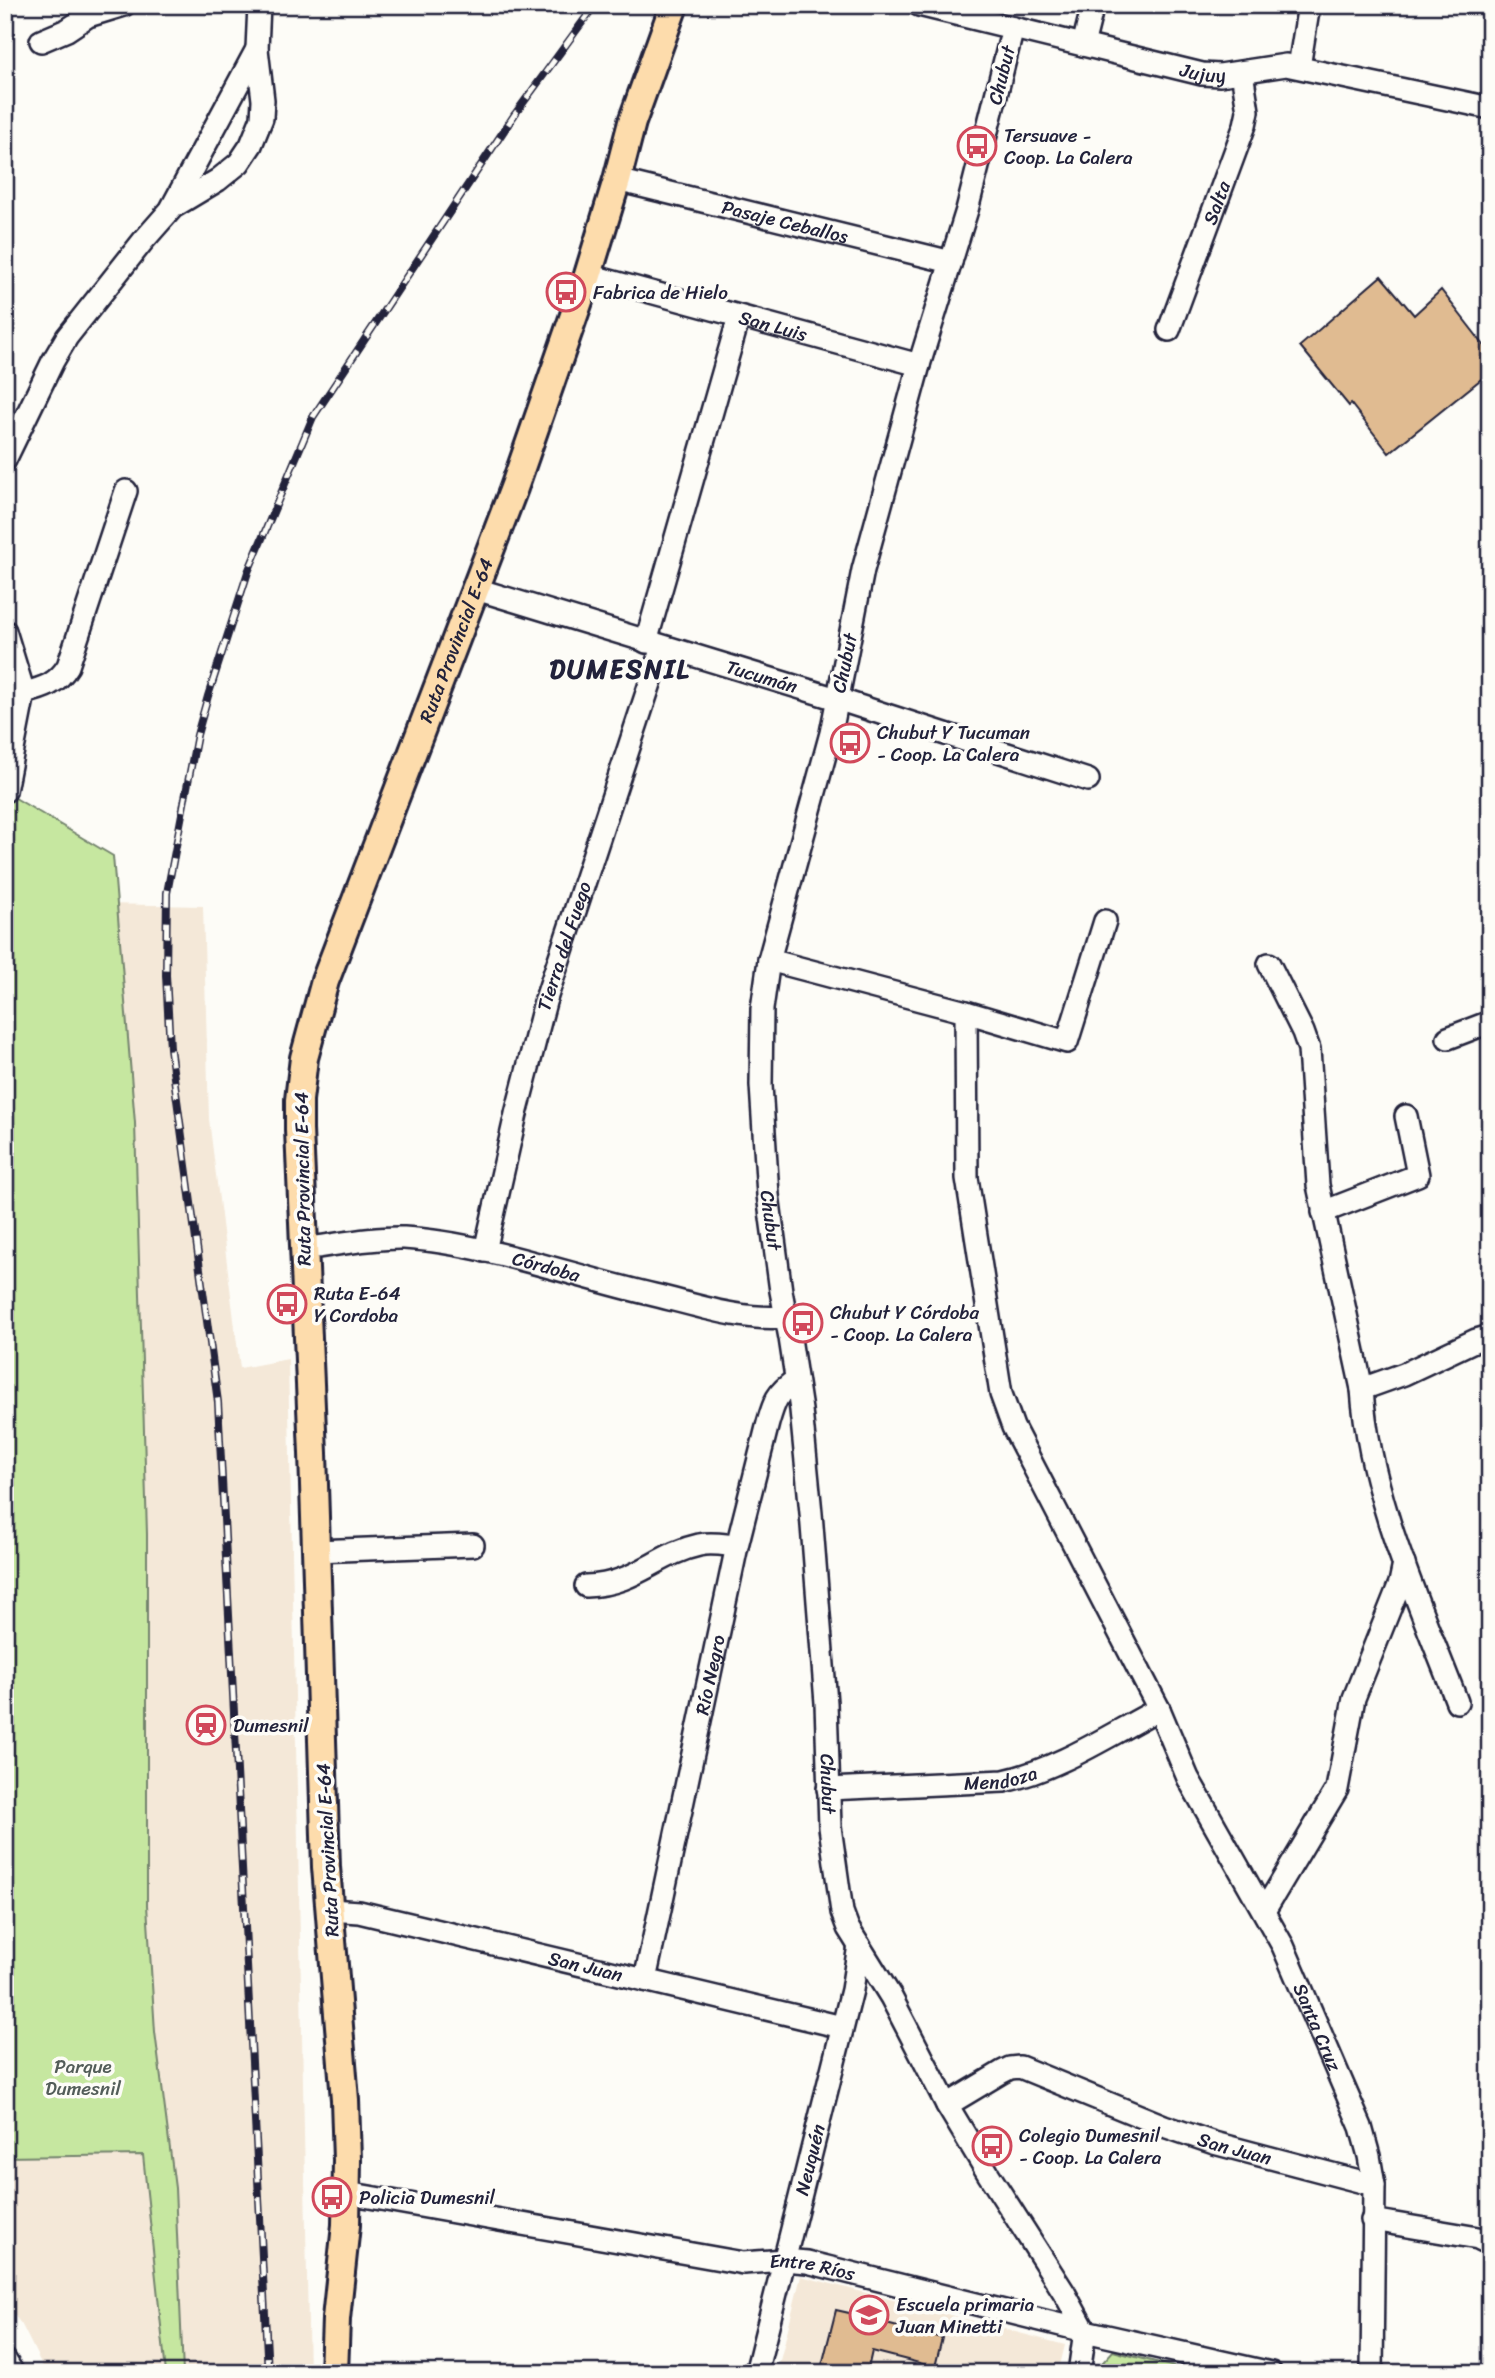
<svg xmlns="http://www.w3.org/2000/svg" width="1495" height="2378" font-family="Sriracha,sans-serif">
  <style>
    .built { fill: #f4e8d8 }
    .green { fill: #c6e7a0; stroke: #74846e; stroke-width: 2 }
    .building { fill: #e0bb91; stroke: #22223b; stroke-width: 2 }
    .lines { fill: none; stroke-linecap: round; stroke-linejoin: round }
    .minor-casing { stroke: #22223b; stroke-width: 26 }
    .major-casing { stroke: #22223b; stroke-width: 32 }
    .minor { stroke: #fdfcf7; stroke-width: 21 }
    .major { stroke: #fddcac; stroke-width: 26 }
    .rail-casing { stroke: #22223b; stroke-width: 8 }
    .rail { stroke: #fdfcf7; stroke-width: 5; stroke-dasharray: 16; stroke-linecap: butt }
    .labels { text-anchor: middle; stroke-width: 7; stroke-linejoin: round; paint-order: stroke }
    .street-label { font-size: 19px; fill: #22223b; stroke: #fdfcf7 }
    .poi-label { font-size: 19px; fill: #22223b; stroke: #fdfcf7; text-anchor: start }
    .park-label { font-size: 19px; fill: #535d59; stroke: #fdfcf7 }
    .district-label { font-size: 26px; font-weight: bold; letter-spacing: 2px; fill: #22223b; stroke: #fdfcf7 }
  </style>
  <rect width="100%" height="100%" fill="#fdfcf7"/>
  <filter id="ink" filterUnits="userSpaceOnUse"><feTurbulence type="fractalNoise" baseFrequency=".0143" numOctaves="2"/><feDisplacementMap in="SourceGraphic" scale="14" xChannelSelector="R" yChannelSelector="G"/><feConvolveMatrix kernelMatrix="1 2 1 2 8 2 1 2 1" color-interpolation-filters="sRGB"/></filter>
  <g filter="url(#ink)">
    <!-- built -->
    <g class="built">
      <polygon points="5,902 203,906 209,1119 240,1368 288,1359 309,2373 46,2373 22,2325 5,2303"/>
      <polygon points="801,2276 1065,2345 1058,2373 777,2373"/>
    </g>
    <!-- green -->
    <g class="green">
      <polygon points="5,792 113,856 135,1123 147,1534 147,1905 155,2032 175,2188 183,2373 166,2373 143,2155 5,2157"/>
      <polygon points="1113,2351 1198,2373 1093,2373"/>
    </g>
    <!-- building -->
    <g class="building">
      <polygon points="1381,276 1414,315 1441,290 1490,353 1490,372 1389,453 1351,404 1349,406 1300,346"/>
      <polygon points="861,2303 881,2308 878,2322 942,2338 935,2367 872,2351 867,2373 820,2373 836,2310 858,2315"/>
    </g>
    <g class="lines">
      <defs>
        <g id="minor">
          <path id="s1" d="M919,5l283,69 18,1 66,-10 204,43"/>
          <path id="s2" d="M1013,28l-46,182 -48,155 -56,205 -32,163 -62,227 -7,49 -1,76 7,110 13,96 9,47 11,72 10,103 15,190 4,124 12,85 6,16 43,69 56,108 42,70 76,119 20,37 -6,42"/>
          <polyline points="41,41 67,30 88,16 124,5"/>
          <polyline points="1083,45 1093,5"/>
          <polyline points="1299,67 1309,5"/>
          <path id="s3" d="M617,180l334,82"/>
          <polyline points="172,207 257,49"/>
          <path id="s4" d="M588,275l331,90"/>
          <path id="s5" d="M1169,330l76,-205 3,-14 -6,-39"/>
          <polyline points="5,460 53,361 67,337 143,241 173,207 218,180 239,163 251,145 262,118 263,100 257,49 259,5"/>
          <path id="s6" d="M476,589l361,110 251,81"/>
          <polyline points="5,631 24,693 5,791"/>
          <polyline points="646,642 739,317"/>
          <path d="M24,693c20,-5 33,-9 44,-27l58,-175"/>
          <path id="s7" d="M769,960l197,52 1,166 34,216 12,33 146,282 29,69 95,168 78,181 8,29 5,29 -2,188"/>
          <polyline points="1269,964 1303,1032 1309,1049 1318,1185 1362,1389"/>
          <polyline points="966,1012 1067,1042 1105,921"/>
          <polyline points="1448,1038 1490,1022"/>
          <polyline points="1323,1212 1418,1175 1406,1116"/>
          <path id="s8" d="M303,1249c33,-4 68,-12 101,-11 81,5 171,39 250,57 43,10 87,26 131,22"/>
          <path id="s9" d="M485,1251l31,-137 29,-112 117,-355"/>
          <polyline points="315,1551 473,1545"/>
          <path d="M586,1586c49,-1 71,-32 113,-41 12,-3 26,0 38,1"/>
          <path d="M1457,1702c-38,-99 -88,-207 -95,-313l42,-15 72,-34 14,-4"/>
          <path id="s10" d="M828,1789l176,-8c55,-12 105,-46 155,-72"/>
          <path id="s11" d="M330,1910l29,2 483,115"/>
          <polyline points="1264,1911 1337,1789 1354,1698 1400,1583 1404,1564"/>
          <path id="s12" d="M645,1980l92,-434 31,-123c6,-21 9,-31 28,-43"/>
          <path id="s13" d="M947,2105l55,-33 8,-4 10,-1 144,59 50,17 160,42"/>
          <path id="s14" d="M347,2193l396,70 41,-3 23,2 278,69 186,42"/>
          <polyline points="1372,2220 1478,2238 1490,2244"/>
          <polyline points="5,2360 13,2373"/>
          <path id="s15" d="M756,2373l96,-383 7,-45"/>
        </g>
        <g id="major">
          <path id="s16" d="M334,2373l2,-54 10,-94 1,-65 -2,-60 -19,-233 -13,-414 -14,-323v-30l5,-42 21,-77 189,-493 74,-213 29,-95 15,-58 42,-117"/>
        </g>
      </defs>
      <!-- minor casing -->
      <use href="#minor" class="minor-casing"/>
      <!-- major casing -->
      <use href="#major" class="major-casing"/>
      <!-- minor -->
      <use href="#minor" class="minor"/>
      <!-- major -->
      <use href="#major" class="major"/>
      <defs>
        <polyline id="rail" points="268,2373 218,1402 170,1048 166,975 167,893 197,735 208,696 248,572 313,417 515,114 595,5"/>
      </defs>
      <!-- rail casing -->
      <use href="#rail" class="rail-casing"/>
      <!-- rail -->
      <use href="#rail" class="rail"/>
    </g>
  </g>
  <!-- icons -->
  <defs>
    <symbol id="bus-ring" viewBox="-11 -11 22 22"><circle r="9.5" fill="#fdfcf7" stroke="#d1495b" stroke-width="1.5"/><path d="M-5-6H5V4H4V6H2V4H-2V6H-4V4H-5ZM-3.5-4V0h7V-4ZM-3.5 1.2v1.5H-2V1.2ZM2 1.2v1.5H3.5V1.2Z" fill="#d1495b"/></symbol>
    <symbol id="station-ring" viewBox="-11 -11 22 22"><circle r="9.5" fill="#fdfcf7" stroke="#d1495b" stroke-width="1.5"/><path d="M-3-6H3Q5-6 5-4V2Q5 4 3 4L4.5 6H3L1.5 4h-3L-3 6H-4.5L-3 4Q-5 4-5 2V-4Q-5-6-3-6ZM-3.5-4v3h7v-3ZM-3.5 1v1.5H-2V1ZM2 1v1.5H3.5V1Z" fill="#d1495b"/></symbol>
    <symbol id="school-ring" viewBox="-11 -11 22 22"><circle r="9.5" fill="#fdfcf7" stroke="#d1495b" stroke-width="1.5"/><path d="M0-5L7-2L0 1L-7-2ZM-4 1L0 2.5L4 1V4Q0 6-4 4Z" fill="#d1495b"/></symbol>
  </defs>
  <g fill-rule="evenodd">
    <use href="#bus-ring" x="955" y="124" width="44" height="44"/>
    <use href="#bus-ring" x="544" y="270" width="44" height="44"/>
    <use href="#bus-ring" x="828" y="721" width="44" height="44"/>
    <use href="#bus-ring" x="265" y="1282" width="44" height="44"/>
    <use href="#bus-ring" x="781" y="1301" width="44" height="44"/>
    <use href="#station-ring" x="184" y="1703" width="44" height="44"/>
    <use href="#bus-ring" x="970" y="2124" width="44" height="44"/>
    <use href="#bus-ring" x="310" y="2175" width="44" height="44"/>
    <use href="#school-ring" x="847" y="2293" width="44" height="44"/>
  </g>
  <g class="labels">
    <!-- street labels -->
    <g class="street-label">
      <text dy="7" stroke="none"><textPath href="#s1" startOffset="292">Jujuy</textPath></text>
      <text transform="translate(1001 75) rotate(-76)" y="7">Chubut</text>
      <text dy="7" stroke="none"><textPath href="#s5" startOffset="136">Salta</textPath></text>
      <text dy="7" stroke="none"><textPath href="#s3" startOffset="173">Pasaje Ceballos</textPath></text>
      <text dy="7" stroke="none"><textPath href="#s4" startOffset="192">San Luis</textPath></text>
      <text dy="7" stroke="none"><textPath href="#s16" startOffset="1762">Ruta Provincial E-64</textPath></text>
      <text transform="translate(844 663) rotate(-78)" y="7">Chubut</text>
      <text dy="7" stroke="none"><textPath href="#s6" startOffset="299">Tucumán</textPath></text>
      <text dy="7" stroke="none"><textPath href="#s9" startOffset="315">Tierra del Fuego</textPath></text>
      <text transform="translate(302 1179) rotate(-91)" y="7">Ruta Provincial E-64</text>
      <text dy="7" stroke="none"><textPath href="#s2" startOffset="1225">Chubut</textPath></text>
      <text dy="7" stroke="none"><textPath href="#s8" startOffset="247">Córdoba</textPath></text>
      <text dy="7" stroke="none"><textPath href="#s12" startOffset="312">Río Negro</textPath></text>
      <text dy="7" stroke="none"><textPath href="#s10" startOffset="173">Mendoza</textPath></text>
      <text dy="7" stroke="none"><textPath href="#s2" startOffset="1792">Chubut</textPath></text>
      <text transform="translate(327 1850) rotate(-93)" y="7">Ruta Provincial E-64</text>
      <text dy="7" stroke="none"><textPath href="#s11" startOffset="262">San Juan</textPath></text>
      <text dy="7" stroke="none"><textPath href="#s7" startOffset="1297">Santa Cruz</textPath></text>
      <text dy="7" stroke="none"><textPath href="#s13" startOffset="313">San Juan</textPath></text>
      <text dy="7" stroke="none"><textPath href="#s15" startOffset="220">Neuquén</textPath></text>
      <text dy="7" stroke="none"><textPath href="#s14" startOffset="472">Entre Ríos</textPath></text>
    </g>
    <!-- poi labels -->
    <g class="poi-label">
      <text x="1004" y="142">Tersuave -<tspan x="1004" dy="22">Coop. La Calera</tspan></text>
      <text x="593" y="299">Fabrica de Hielo</text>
      <text x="877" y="739">Chubut Y Tucuman<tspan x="877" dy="22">- Coop. La Calera</tspan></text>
      <text x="314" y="1300">Ruta E-64<tspan x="314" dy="22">Y Cordoba</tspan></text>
      <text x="830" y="1319">Chubut Y Córdoba<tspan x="830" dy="22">- Coop. La Calera</tspan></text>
      <text x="233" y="1732">Dumesnil</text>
      <text x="1019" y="2142">Colegio Dumesnil<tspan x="1019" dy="22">- Coop. La Calera</tspan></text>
      <text x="359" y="2204">Policia Dumesnil</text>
      <text x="896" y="2311">Escuela primaria<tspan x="896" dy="22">Juan Minetti</tspan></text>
    </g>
    <!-- park labels -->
    <g class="park-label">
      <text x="83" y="2073">Parque<tspan x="83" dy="22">Dumesnil</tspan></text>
    </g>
    <!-- district labels -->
    <g class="district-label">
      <text x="620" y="678">DUMESNIL</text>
    </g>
  </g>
  <!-- margin -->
  <rect width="1495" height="2378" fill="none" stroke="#fdfcf7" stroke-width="28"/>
  <rect x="14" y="14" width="1467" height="2350" fill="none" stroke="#22223b" stroke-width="2.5" filter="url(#ink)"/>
</svg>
